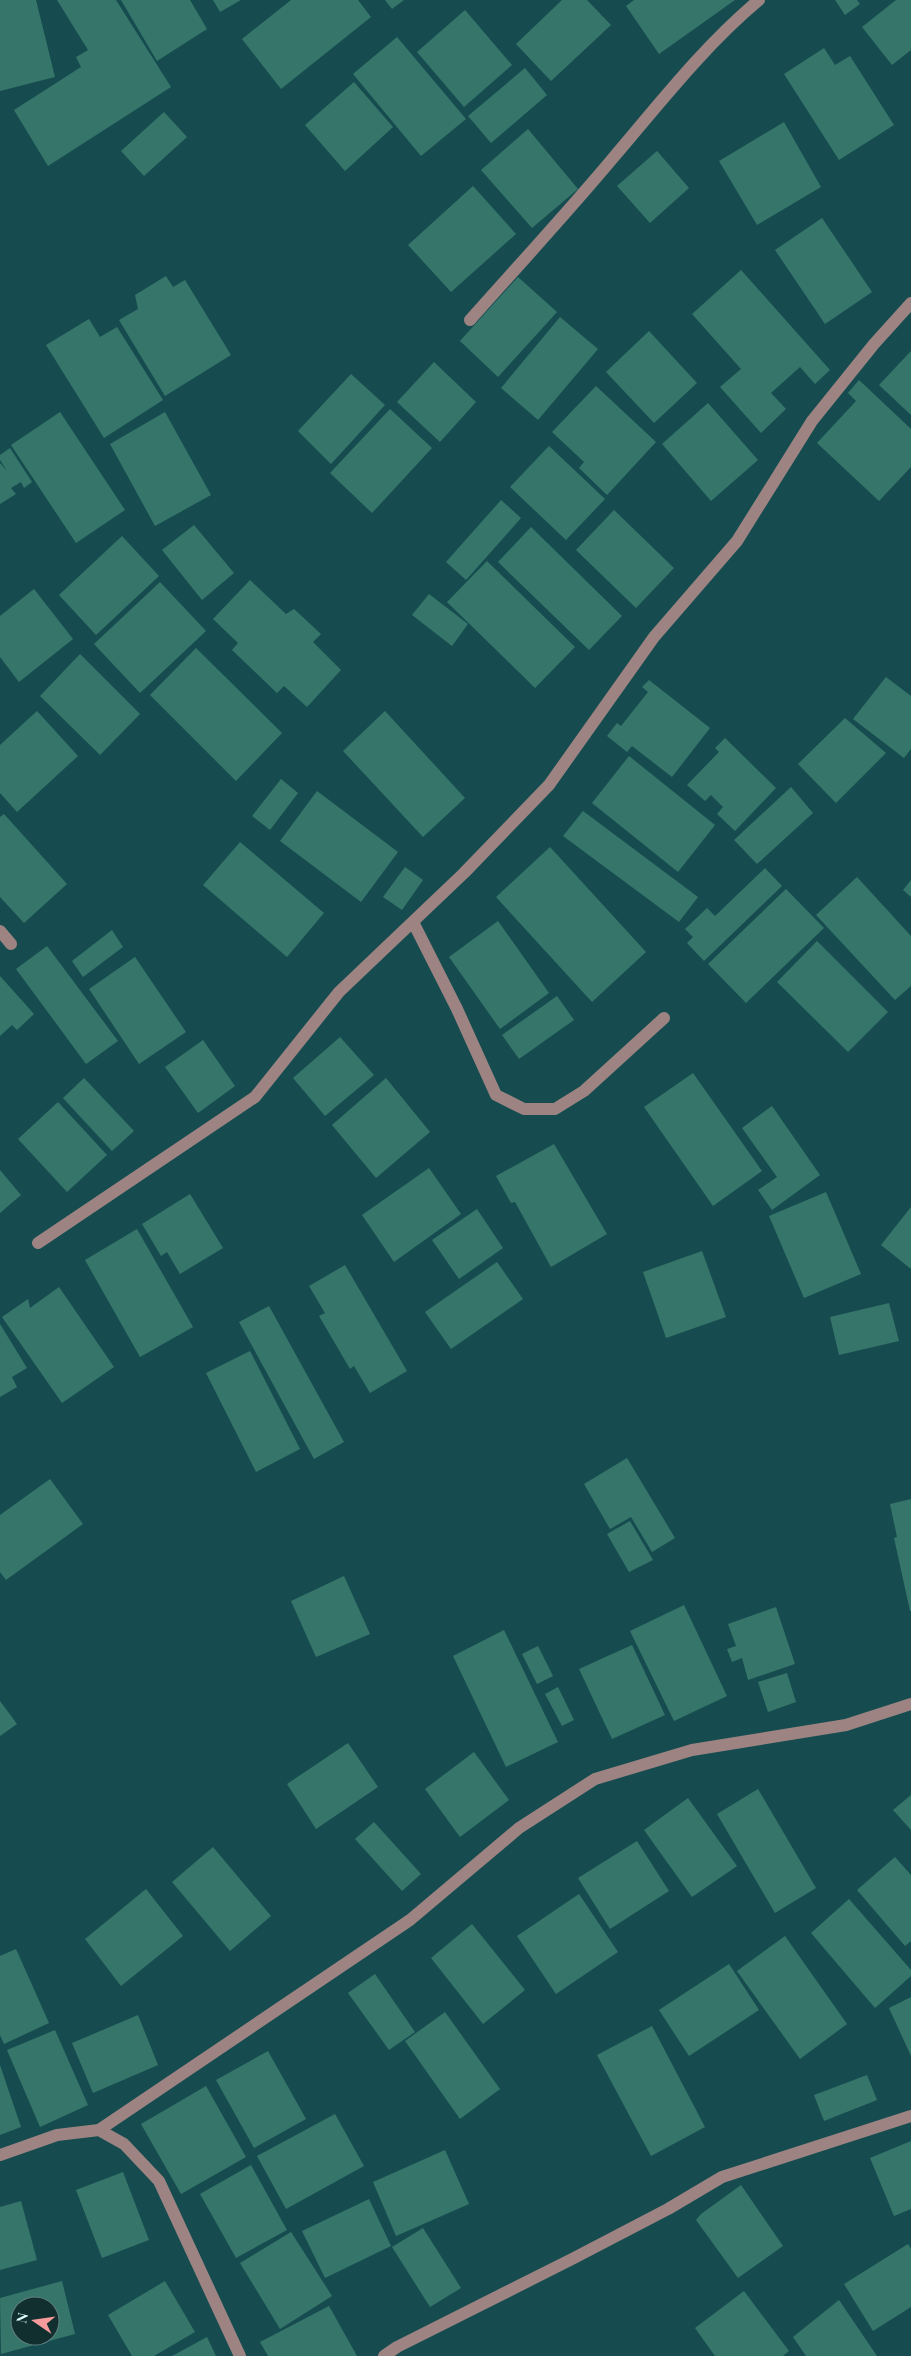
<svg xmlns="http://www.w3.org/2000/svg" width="911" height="2356" font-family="'Playfair Display',serif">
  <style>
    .building { fill: #36766a; fill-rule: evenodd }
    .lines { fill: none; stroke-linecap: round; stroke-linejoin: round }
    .minor { stroke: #9d8483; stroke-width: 12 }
  </style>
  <rect width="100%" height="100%" fill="#164c4f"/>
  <!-- building -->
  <g class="building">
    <polygon points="0,0 36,0 55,77 0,91"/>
    <polygon points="57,0 116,0 171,87 48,166 14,110 81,67 76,57 88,50"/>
    <polygon points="121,0 190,0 207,29 157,61"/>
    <polygon points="213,0 241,0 220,12"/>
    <polygon points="291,0 358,0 371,17 281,89 242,39"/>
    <polygon points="385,0 404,0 392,9"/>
    <polygon points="562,0 587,0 611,25 551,81 516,44"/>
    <polygon points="634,0 735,0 659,54 626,6"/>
    <polygon points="835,0 857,0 860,4 845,15"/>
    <polygon points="896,0 911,0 911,50 892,65 862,27"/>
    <polygon points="465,10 512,65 464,107 417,52"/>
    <polygon points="397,37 466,119 421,156 353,74"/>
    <polygon points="824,48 835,65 850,56 894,125 839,160 784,74"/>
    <polygon points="525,68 547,95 491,143 468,116"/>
    <polygon points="354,82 393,127 345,171 305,125"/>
    <polygon points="164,112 187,137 144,176 121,151"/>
    <polygon points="784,122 821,187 757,225 719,161"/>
    <polygon points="528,129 578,189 532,228 481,170"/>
    <polygon points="657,151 689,188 650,223 617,186"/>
    <polygon points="473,186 516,234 451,292 408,245"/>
    <polygon points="822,218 872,292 825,324 775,250"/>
    <polygon points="741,270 830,370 815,384 800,367 771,393 786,409 761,433 720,387 741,369 692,314"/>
    <polygon points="166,276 173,287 185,280 231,355 165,396 119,320 138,309 135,295"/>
    <polygon points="518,277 557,312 498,377 460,341"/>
    <polygon points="560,317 598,349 538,420 501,388"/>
    <polygon points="89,319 100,337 117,327 163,400 104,438 46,345"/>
    <polygon points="649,331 697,383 654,423 606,372"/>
    <polygon points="911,351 911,415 879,385"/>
    <polygon points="434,362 476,402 440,442 397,402"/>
    <polygon points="351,374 385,405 331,464 298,431"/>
    <polygon points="859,380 911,429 911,467 879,501 817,443 856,401 848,393"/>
    <polygon points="596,386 656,442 607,495 579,468 584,462 552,432"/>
    <polygon points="708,403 758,460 711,501 662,444"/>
    <polygon points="390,409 432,448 372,513 330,473"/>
    <polygon points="60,412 125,510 76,543 11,445"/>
    <polygon points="165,412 211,495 155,526 110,444"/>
    <polygon points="549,446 605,499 566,540 510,487"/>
    <polygon points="10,448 32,482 24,488 21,482 11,488 16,494 0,504 0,463 7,471 0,460 0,455"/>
    <polygon points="501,500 521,518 466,580 446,562"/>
    <polygon points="614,510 674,568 636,608 576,550"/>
    <polygon points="194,525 234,573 202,600 162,550"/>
    <polygon points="531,527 622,616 589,650 498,562"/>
    <polygon points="122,536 159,576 96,635 59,595"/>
    <polygon points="487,561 575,647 535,688 447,602"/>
    <polygon points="250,580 286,614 294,609 321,634 313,642 341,670 307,707 284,686 277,693 232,650 238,643 213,619"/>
    <polygon points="160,582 206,631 140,693 94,644"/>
    <polygon points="34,589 73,639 19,682 0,657 0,616"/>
    <polygon points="429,594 468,624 452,646 412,615"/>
    <polygon points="196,648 282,733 236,781 150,695"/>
    <polygon points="80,654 140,714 100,755 40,696"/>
    <polygon points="886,677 911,696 911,749 904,758 853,719"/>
    <polygon points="649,680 710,728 672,777 632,746 627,752 607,736 617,723 621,726 648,692 642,687"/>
    <polygon points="37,711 78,756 17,812 0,793 0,745"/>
    <polygon points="385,711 465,798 423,837 343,751"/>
    <polygon points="845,718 886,753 836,803 798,764"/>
    <polygon points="725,738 776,788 735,831 717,814 723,807 711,795 705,801 687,785 719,752 715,748"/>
    <polygon points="629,756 715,825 678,872 592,803"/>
    <polygon points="281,779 298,793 270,830 252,816"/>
    <polygon points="791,787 813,813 757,864 734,840"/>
    <polygon points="317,791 398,852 361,902 280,841"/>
    <polygon points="583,811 698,897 679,922 563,836"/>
    <polygon points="4,814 67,884 24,923 0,897 0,817"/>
    <polygon points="240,842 324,913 287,957 203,885"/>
    <polygon points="550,847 646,952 592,1002 496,897"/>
    <polygon points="405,867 423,880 402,910 383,897"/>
    <polygon points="765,868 782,886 704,961 687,943 693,937 685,929 707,908 715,916"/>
    <polygon points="857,877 911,936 911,986 895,1000 816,915"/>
    <polygon points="911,880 911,897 903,890"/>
    <polygon points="786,889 824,928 746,1003 708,964"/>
    <polygon points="498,921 549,993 500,1029 449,957"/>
    <polygon points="112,930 123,947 83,977 72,961"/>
    <polygon points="817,941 888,1012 848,1052 777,982"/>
    <polygon points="47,946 118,1041 86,1064 16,969"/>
    <polygon points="135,957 186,1032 139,1064 89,989"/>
    <polygon points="0,976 34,1014 17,1030 12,1025 0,1036"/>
    <polygon points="557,996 574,1020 519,1059 502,1035"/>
    <polygon points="340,1037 374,1075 325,1116 293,1078"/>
    <polygon points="203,1040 235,1086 198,1113 165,1067"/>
    <polygon points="693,1073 762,1171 713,1206 644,1107"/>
    <polygon points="84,1078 134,1131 112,1151 63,1098"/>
    <polygon points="386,1078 430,1132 376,1178 332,1125"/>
    <polygon points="58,1102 107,1155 67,1192 18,1139"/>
    <polygon points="772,1106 820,1175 772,1210 758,1190 777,1177 742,1128"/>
    <polygon points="554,1144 607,1234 551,1267 515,1202 511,1203 496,1176"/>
    <polygon points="429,1168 461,1214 394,1262 362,1215"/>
    <polygon points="0,1170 21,1195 0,1213"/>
    <polygon points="826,1192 861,1274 804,1298 769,1216"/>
    <polygon points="190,1194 223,1248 180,1274 167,1252 161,1256 142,1224"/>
    <polygon points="911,1207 911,1269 881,1245"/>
    <polygon points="477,1209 503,1248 459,1279 432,1240"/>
    <polygon points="137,1229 193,1327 140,1357 85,1260"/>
    <polygon points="702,1251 726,1317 666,1338 643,1272"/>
    <polygon points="497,1262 523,1299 451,1349 425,1312"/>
    <polygon points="345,1265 407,1371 370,1393 354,1366 350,1369 319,1316 325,1313 309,1286"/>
    <polygon points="59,1287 114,1367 62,1403 2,1317 28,1299 30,1308"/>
    <polygon points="889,1303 899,1341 839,1355 830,1317"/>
    <polygon points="269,1306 344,1442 314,1459 239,1322"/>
    <polygon points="0,1324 27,1368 12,1377 17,1387 0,1397"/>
    <polygon points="250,1351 300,1449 256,1472 206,1373"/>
    <polygon points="627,1458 675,1538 652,1552 631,1517 610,1529 584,1484"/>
    <polygon points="50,1479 83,1524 6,1580 0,1572 0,1515"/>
    <polygon points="911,1499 911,1611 910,1611 894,1538 897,1537 890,1504"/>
    <polygon points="630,1521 653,1560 629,1572 607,1534"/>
    <polygon points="344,1576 370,1634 316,1657 291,1601"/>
    <polygon points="684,1605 727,1696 674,1721 630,1631"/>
    <polygon points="776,1607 795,1664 748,1680 742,1658 732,1662 727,1649 736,1646 728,1624"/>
    <polygon points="504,1630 558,1742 506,1767 453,1656"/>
    <polygon points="632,1645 665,1715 612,1739 579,1669"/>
    <polygon points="538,1646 553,1676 537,1684 522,1654"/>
    <polygon points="787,1673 796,1702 768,1712 758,1682"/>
    <polygon points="558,1687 574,1720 562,1726 545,1694"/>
    <polygon points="0,1701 17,1724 0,1736"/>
    <polygon points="348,1743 378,1787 316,1829 287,1784"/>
    <polygon points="474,1752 509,1800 460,1837 425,1789"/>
    <polygon points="758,1789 816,1888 775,1913 717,1814"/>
    <polygon points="911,1795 911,1830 893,1810"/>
    <polygon points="688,1798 737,1866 692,1897 644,1830"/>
    <polygon points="374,1822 421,1874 402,1891 355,1839"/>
    <polygon points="637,1841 669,1891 610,1929 578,1878"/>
    <polygon points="213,1847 271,1916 230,1951 172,1882"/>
    <polygon points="895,1857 911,1875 911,1941 905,1946 857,1890"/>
    <polygon points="146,1889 183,1936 121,1986 85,1939"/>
    <polygon points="579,1894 618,1952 556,1994 517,1936"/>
    <polygon points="849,1899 911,1970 911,1976 875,2008 811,1933"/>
    <polygon points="472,1924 525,1990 483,2024 431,1958"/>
    <polygon points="785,1936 847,2024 800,2059 737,1971"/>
    <polygon points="16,1949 49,2023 4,2044 0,2035 0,1956"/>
    <polygon points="729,1964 759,2010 689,2056 659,2010"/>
    <polygon points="375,1974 415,2032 389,2050 348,1993"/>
    <polygon points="911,1997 911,2056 889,2008"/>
    <polygon points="445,2012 500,2089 460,2119 405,2041"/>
    <polygon points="138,2015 158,2065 93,2093 72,2043"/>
    <polygon points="652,2026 705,2127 651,2156 597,2055"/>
    <polygon points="55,2030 88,2105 40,2127 7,2050"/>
    <polygon points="268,2051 306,2119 254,2148 216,2080"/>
    <polygon points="0,2065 21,2127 0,2135"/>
    <polygon points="867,2075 877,2100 824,2121 814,2095"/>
    <polygon points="206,2086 246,2157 181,2194 141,2124"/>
    <polygon points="335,2114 364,2166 286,2209 257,2156"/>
    <polygon points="911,2141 911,2209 894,2216 870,2158"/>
    <polygon points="445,2150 469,2204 396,2236 373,2182"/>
    <polygon points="251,2165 287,2230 236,2258 200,2194"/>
    <polygon points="123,2172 149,2240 102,2258 76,2190"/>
    <polygon points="741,2185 783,2246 738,2278 696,2220 701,2214"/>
    <polygon points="369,2199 391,2246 325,2278 302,2231"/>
    <polygon points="21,2201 37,2260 0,2270 0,2207"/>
    <polygon points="423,2228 461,2288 430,2307 392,2247"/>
    <polygon points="291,2232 332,2296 280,2329 240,2263"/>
    <polygon points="908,2244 911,2249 911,2307 873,2331 844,2284"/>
    <path d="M62,2281l13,53 -74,20 -1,-56zM20,2306h30v30h-30z"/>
    <polygon points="165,2281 195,2332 154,2356 132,2356 108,2315"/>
    <polygon points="744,2291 789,2351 783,2356 715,2356 695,2328"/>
    <polygon points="839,2300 877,2356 806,2356 793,2337"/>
    <polygon points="329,2306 357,2356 268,2356 260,2342"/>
    <polygon points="207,2337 216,2356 172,2356"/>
  </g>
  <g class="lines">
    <!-- minor -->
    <g class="minor">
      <path d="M470,320c48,-54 97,-107 143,-162 47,-55 91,-112 146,-158"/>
      <polyline points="413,922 457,1009 496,1095 524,1109 555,1109 584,1091 664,1018"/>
      <polyline points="0,931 11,944"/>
      <polyline points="38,1243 255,1097 339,992 464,873 549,785 654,637 737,541 812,421 874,344 911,303"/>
      <polyline points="99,2130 410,1920 519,1828 595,1779 692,1750 846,1725 911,1704"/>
      <polyline points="0,2155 57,2135 99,2130 124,2144 159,2181 240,2356"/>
      <polyline points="384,2356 397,2347 574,2258 668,2209 722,2177 911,2116"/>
    </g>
  </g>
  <!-- north arrow -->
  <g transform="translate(35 2321) rotate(283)"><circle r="24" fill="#122f30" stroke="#628182"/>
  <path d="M0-4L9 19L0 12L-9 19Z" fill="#f59b9b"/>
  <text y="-8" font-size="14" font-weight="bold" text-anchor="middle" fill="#dafcfd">N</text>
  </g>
</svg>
